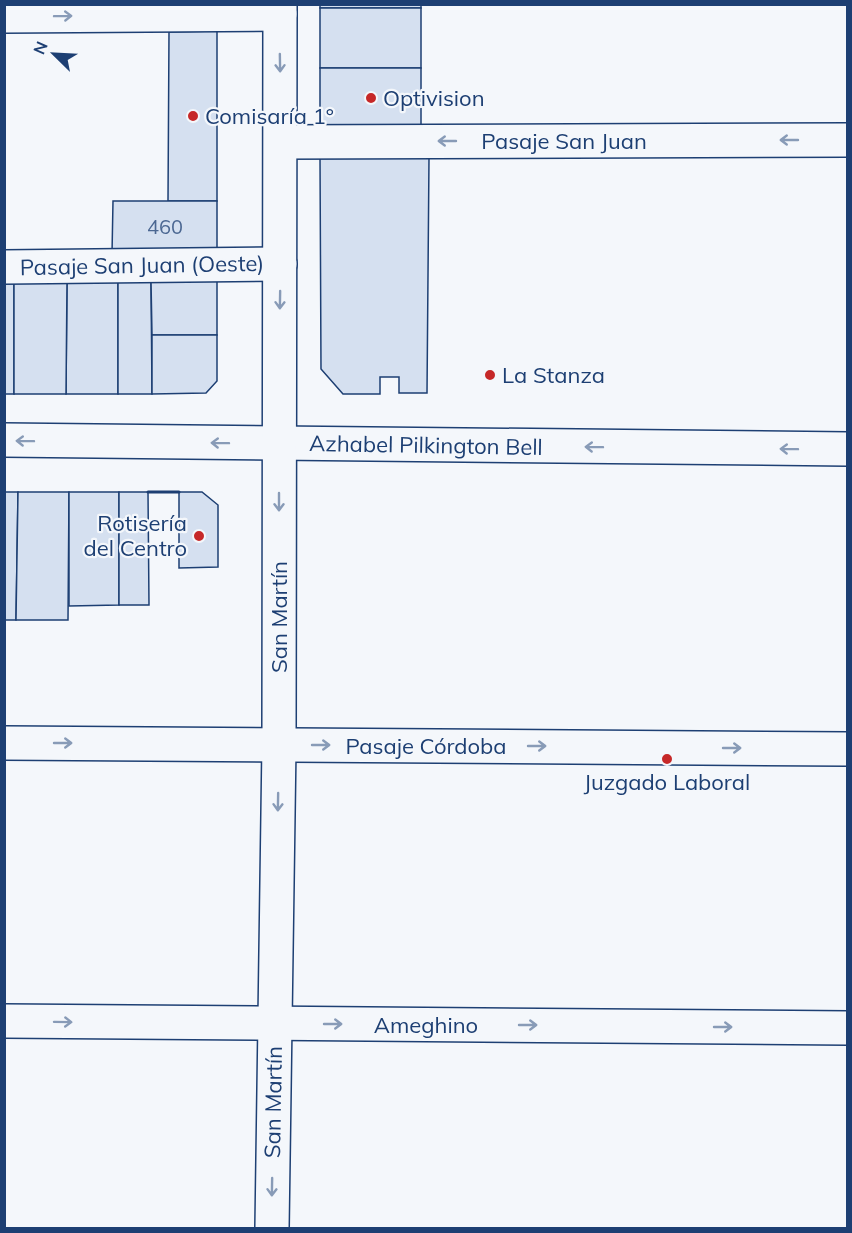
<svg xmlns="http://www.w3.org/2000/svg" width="852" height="1233" font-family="Mulish,sans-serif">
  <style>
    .building { fill: #d5e0f0; stroke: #1d3f73; stroke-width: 1.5 }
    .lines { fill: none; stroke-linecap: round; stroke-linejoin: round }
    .minor-casing { stroke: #1d3f73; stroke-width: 36 }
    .minor { stroke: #f4f7fb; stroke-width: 33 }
    .wall { stroke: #1d3f73; stroke-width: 3 }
    .oneway { stroke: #889bb7 }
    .poi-dot { fill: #c62828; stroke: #f4f7fb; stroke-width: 2 }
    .labels { text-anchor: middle; stroke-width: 4.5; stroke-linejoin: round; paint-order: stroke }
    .number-label { font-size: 20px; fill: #4b6792 }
    .poi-label { font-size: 22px; fill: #1d3f73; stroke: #f4f7fb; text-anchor: start }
    .street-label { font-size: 22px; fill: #1d3f73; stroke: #f4f7fb }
  </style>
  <rect width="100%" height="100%" fill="#f4f7fb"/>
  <!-- building -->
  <g class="building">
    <rect x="320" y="4" width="101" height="4"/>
    <rect x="320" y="8" width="101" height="60"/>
    <polygon points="217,31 217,201 168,201 169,32"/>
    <rect x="320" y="68" width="101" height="60"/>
    <polygon points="320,157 429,158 427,393 399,393 399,377 380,377 380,394 343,394 321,369"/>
    <polygon points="113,201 217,201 217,254 112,254"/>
    <polygon points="118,281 118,394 66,394 67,282"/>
    <polygon points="118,281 151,281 152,394 118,394"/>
    <polygon points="151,281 217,281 217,335 152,335"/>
    <rect x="4" y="282" width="10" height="112"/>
    <polygon points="14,282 67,282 66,394 14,394"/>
    <polygon points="152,335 217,335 217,381 206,393 152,394"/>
    <polygon points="4,492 18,492 16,620 4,620"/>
    <polygon points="18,492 69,492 68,620 16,620"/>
    <polygon points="69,492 119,492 119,605 69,606"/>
    <polygon points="119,492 148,492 149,605 119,605"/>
    <polygon points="179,492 202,492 218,505 218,567 179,568"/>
  </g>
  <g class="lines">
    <defs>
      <g id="minor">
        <polyline points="4,16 280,14"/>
        <polyline points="281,142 848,140"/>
        <polyline points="4,267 280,264"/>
        <polyline points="4,440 848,449"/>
        <polyline points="4,743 848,749"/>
        <polyline points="4,1021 848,1028"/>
        <polyline points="272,1228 279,745 280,4"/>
      </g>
    </defs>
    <!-- minor casing -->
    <use href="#minor" class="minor-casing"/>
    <!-- minor -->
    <use href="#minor" class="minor"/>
    <!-- wall -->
    <polyline class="wall" points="148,492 179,492"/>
  </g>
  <!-- one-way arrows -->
  <defs><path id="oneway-shaft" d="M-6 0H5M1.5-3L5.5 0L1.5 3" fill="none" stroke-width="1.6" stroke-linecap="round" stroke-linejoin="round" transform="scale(1.5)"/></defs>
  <g class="oneway">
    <use href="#oneway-shaft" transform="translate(63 16) rotate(-1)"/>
    <use href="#oneway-shaft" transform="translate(280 63) rotate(89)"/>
    <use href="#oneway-shaft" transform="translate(789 140) rotate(180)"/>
    <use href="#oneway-shaft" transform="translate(447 141) rotate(180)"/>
    <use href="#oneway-shaft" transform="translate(280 300) rotate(91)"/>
    <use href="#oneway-shaft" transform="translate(25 441) rotate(-179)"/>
    <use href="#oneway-shaft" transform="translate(220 443) rotate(-179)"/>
    <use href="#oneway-shaft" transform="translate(594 447) rotate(-179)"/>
    <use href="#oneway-shaft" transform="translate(789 449) rotate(-179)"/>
    <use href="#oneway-shaft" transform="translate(279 502) rotate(90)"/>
    <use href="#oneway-shaft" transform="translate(63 743)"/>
    <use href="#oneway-shaft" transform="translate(321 745)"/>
    <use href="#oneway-shaft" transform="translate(537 746)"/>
    <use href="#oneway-shaft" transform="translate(732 748)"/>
    <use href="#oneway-shaft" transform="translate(278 802) rotate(91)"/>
    <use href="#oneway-shaft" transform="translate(63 1022) rotate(1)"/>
    <use href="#oneway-shaft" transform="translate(333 1024)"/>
    <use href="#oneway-shaft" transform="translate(528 1025)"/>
    <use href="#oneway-shaft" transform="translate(723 1027)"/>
    <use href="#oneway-shaft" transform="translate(272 1187) rotate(91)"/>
  </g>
  <!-- markers -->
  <g class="poi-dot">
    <circle cx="371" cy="98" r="6"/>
    <circle cx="193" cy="116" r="6"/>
    <circle cx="490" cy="375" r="6"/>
    <circle cx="199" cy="536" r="6"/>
    <circle cx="667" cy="759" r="6"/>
  </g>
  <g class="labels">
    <!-- number labels -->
    <g class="number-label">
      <text x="165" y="234">460</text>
    </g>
    <!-- poi labels -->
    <g class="poi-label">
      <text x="383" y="106">Optivision</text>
      <text x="205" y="124">Comisaría 1°</text>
      <text x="502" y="383">La Stanza</text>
      <text x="187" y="531" text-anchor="end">Rotisería<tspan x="187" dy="25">del Centro</tspan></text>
      <text x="667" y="790" text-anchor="middle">Juzgado Laboral</text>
    </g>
    <!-- street labels -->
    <g class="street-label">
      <text x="564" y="149">Pasaje San Juan</text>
      <text transform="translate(142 265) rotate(-1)" y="8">Pasaje San Juan (Oeste)</text>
      <text transform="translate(426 445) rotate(1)" y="8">Azhabel Pilkington Bell</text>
      <text transform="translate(279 617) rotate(-90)" y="8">San Martín</text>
      <text x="426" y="754">Pasaje Córdoba</text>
      <text x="426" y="1033">Ameghino</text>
      <text transform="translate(273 1102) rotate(-89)" y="8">San Martín</text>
    </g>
  </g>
  <!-- border -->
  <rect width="852" height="1233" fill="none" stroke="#1d3f73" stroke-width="12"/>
  <!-- north arrow -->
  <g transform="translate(54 54) rotate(294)" stroke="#f4f7fb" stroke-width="4.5" paint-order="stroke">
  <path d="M0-4.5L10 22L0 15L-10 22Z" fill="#1d3f73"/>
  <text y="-9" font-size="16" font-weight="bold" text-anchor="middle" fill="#1d3f73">N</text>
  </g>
</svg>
